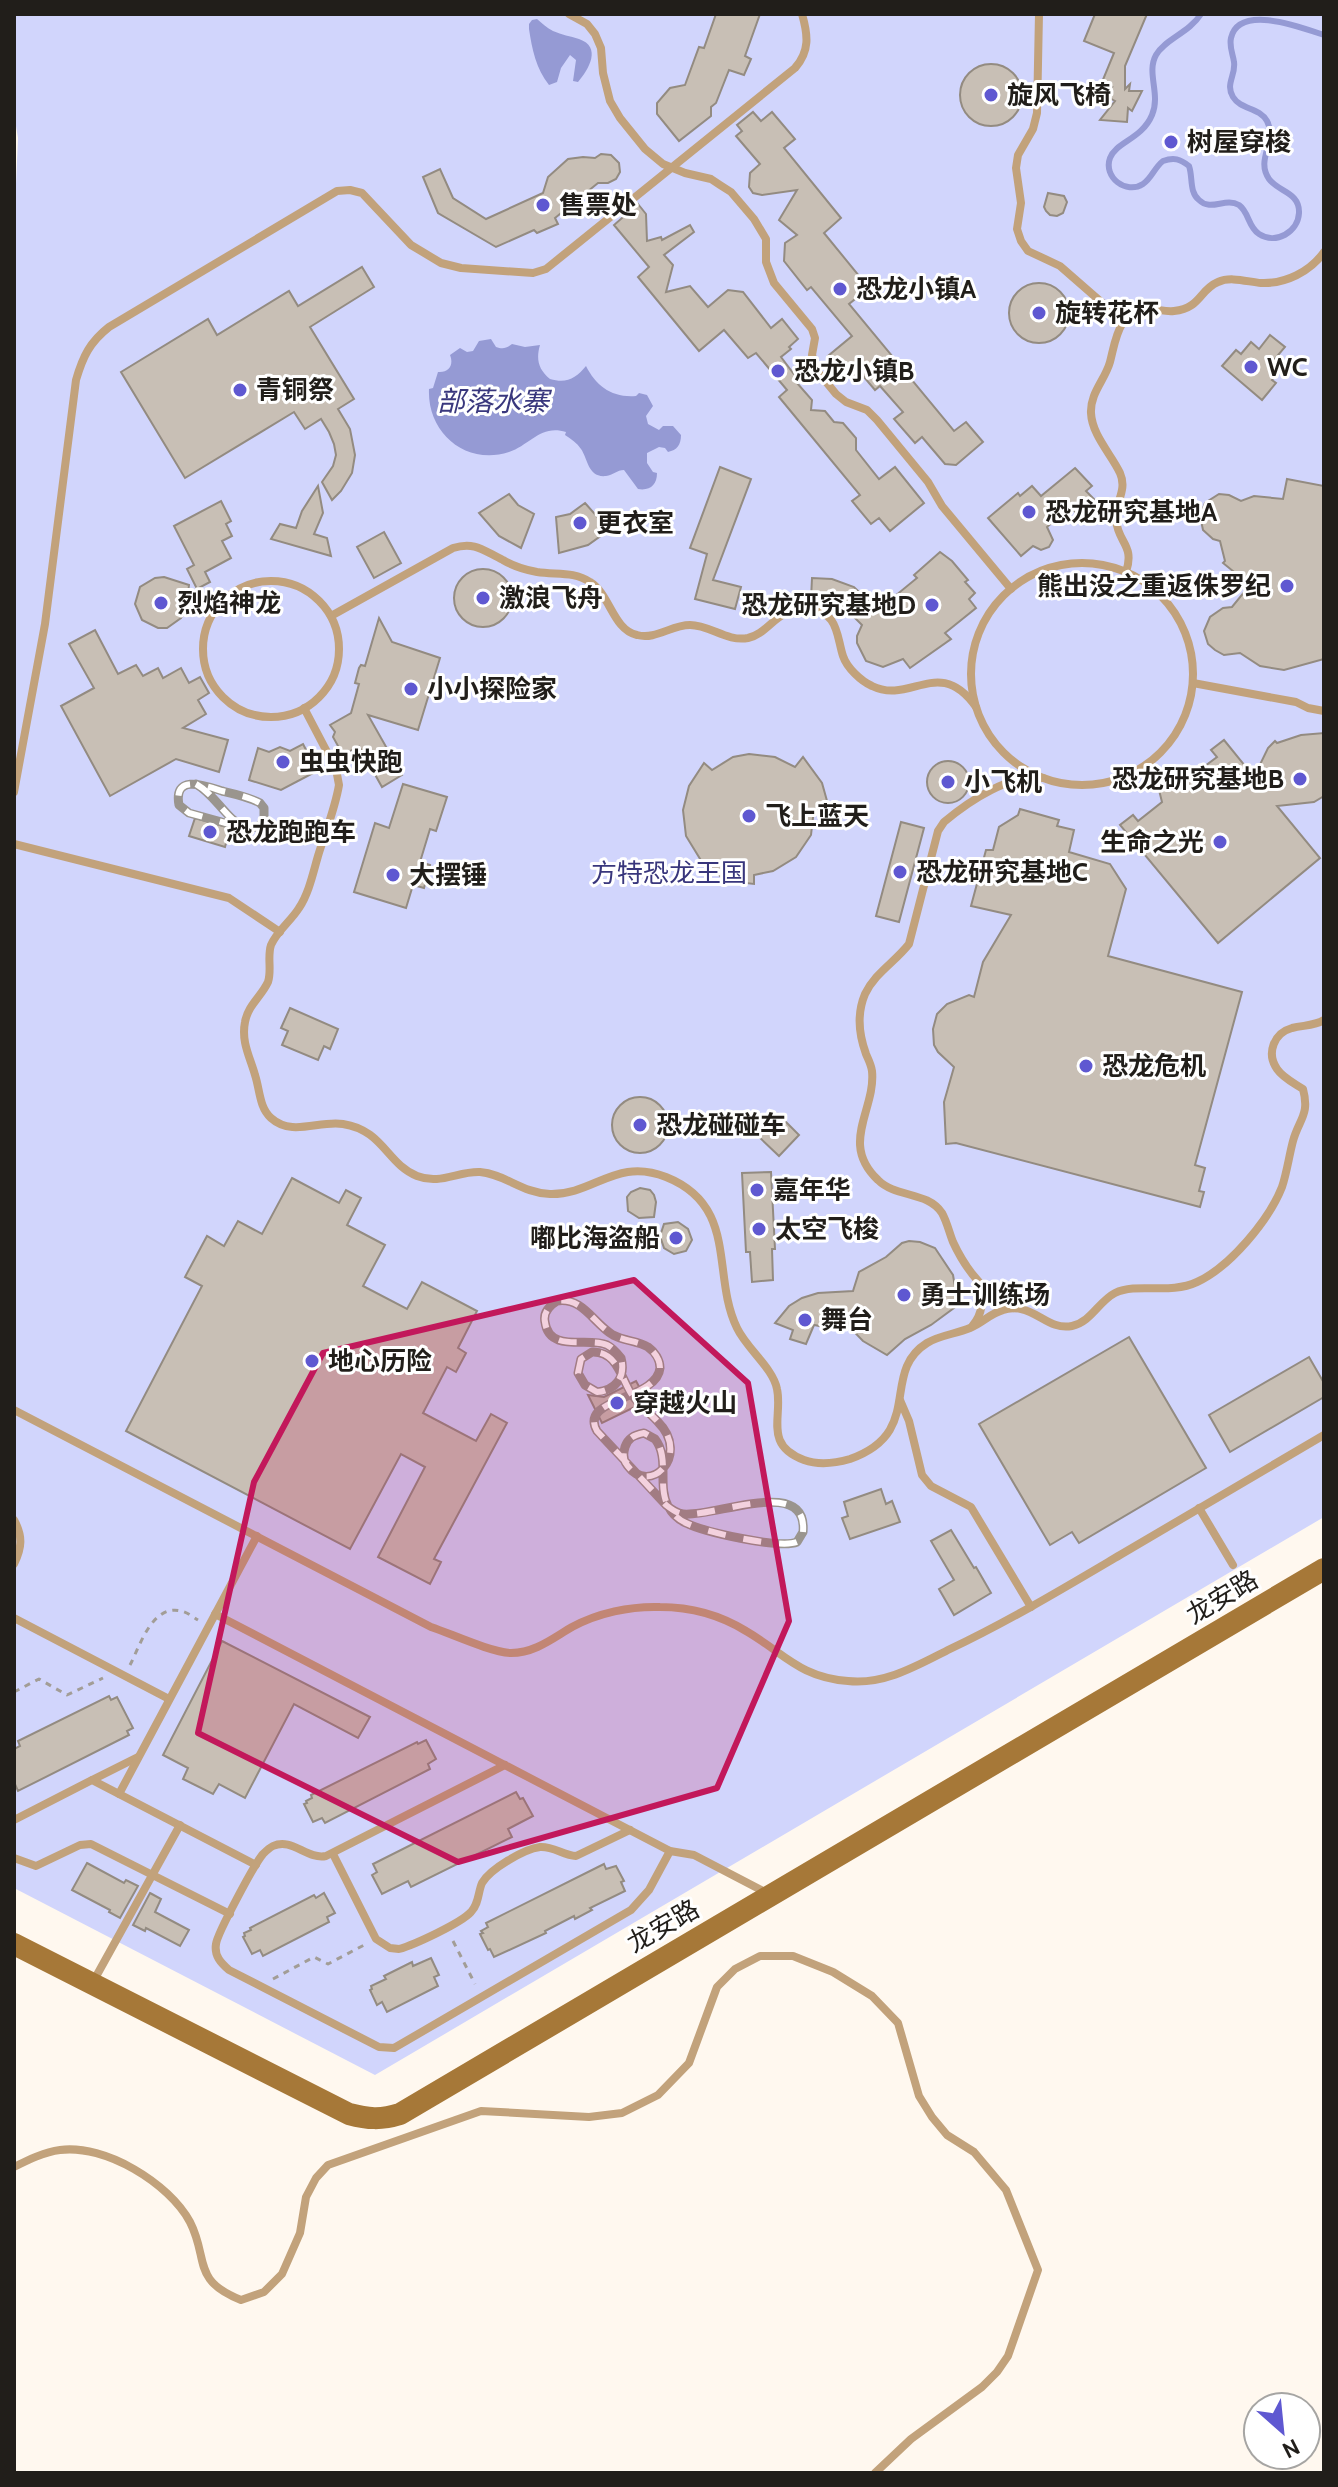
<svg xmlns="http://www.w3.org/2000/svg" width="1338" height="2487" font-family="Cabin,'Noto Sans SC',sans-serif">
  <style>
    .green { fill: #d1d5fc }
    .water { fill: #959ad4 }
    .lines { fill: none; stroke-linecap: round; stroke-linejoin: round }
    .stream { stroke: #959ad4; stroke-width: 6 }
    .building { fill: #c8bfb5; stroke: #938b81; stroke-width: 2 }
    .path { stroke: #a29d96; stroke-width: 3; stroke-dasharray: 6 6; stroke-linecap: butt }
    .lane { stroke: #c2a27b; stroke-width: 8 }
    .secondary { stroke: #a67838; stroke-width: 22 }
    .rail-casing { stroke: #9a958e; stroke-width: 9 }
    .rail { stroke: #fff; stroke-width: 6; stroke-dasharray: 18; stroke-linecap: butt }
    .marked { fill: #c2185b; fill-opacity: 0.2; stroke: #c2185b; stroke-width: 6; stroke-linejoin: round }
    .poi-dot { fill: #5f58d1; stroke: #fff; stroke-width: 3 }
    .labels { text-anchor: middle; stroke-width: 6; stroke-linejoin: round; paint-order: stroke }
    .poi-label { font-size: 26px; font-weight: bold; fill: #211e1a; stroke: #fff; text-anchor: start }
    .park-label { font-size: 26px; fill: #38367c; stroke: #fff }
    .street-label { font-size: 26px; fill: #211e1a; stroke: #fff }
    .water-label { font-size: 28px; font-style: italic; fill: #39377d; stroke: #fff }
  </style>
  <rect width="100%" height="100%" fill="#fff8ef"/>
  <!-- green -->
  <polygon class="green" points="14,14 1324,14 1324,1517 375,2075 14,1888 14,230 18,138 14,114"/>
  <!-- water -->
  <g class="water">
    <path d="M537,19c5,4 10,9 16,12 9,4 17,5 26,8 23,8 10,30 -1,43l-5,-1 3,-21 -6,-5 -9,13 -4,14 -8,3c-13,-16 -17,-36 -20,-56v-5l3,-4z"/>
    <path d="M491,339l5,8c6,2 10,2 16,-3l13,3 15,-2c-4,14 -2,24 10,34 17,5 26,-1 36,-13 10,20 26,32 50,30l3,-3 8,2 6,11 -7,10 2,8 11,6 4,-4h10l8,9c0,10 -4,15 -13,17l-3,-4 -6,-1 -12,6v10l6,9 4,1c0,12 -7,18 -19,16l-14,-19c-7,0 -11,5 -18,6 -18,2 -18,-17 -25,-27 -4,-6 -10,-10 -16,-14l1,-3c-25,-8 -36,13 -57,20 -43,14 -82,-19 -80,-63l4,-1 5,-16c11,1 16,-7 12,-17l10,-7 7,4 6,-1 6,-10z"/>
  </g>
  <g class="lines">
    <!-- stream -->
    <path class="stream" d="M1201,14c-12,19 -36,25 -45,41 -10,18 5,39 -4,60 -10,24 -36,27 -42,43 -7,19 16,37 33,26 9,-6 11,-16 20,-23 11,-4 17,-2 26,5 4,11 0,26 10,34 12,12 26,-3 40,5 10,7 9,22 20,29 17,11 39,-2 40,-21 1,-21 -21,-21 -30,-34 -14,-20 9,-38 -2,-58 -8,-14 -26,-11 -34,-24 -8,-13 3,-22 1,-35 -1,-8 -5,-15 -3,-24 8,-35 72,-10 93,-3"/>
  </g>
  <!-- building -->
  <g class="building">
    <polygon points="716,14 760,14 745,56 751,59 744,75 729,70 716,103 711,107 711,116 679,141 657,114 657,103 670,88 685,85 699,47 704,48"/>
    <polygon points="1095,14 1147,14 1125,66 1125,89 1130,84 1129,91 1142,91 1132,111 1128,108 1127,122 1100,120 1115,101 1106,96 1108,93 1107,91 1112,87 1102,82 1114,53 1084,41"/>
    <circle cx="991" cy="95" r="31"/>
    <polygon points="753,112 761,121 772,112 795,139 784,148 841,218 824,233 869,288 849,304 954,431 966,422 983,442 956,465 945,464 922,437 915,443 894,419 903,412 880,386 875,390 864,377 856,383 845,371 842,374 828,356 852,336 811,287 807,290 784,261 785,243 797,235 779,220 797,190 762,195 753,193 749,187 750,173 760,164 736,136 742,131 737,125"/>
    <polygon points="601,154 611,155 619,163 620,172 616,179 608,183 598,183 555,218 558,224 537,233 534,230 496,247 438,213 423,177 440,169 453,198 486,219 543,193 548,177 568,159 583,157 595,158"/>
    <polygon points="1048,193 1064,196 1067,202 1063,213 1057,216 1050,215 1046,211 1044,207"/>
    <polygon points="638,204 646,214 647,241 661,237 662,240 690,225 694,232 664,255 673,265 666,292 690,286 708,307 728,290 743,292 771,328 782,319 798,339 789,347 791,349 781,357 799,381 797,383 812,400 811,410 825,411 834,422 843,423 856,438 856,450 879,479 895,467 924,503 890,531 879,518 871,524 852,501 860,495 779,397 787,390 756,353 748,358 724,330 699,351 638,277 649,267 614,225"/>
    <polygon points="362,267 374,287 310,327 354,399 338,409 350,429 355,455 352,473 341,491 332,500 322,482 333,466 336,455 334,444 329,432 321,419 305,429 294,412 185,478 121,372 208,319 217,335 289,291 298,306"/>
    <circle cx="1039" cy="313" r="30"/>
    <polygon points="1270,335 1285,347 1273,361 1281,368 1272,380 1276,383 1262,400 1222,366 1236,350 1241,354 1251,342 1259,349"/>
    <polygon points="720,467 751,479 713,580 741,587 735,609 695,599 707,554 690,548"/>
    <polygon points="1075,468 1092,486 1086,491 1094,499 1092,510 1081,519 1071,507 1047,527 1053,540 1049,547 1041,550 1033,546 1021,556 988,518 1018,493 1020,496 1032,486 1041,496"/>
    <polygon points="1287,479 1324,486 1324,659 1284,670 1260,666 1240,653 1224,655 1215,650 1208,644 1204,631 1210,617 1223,608 1232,607 1250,585 1223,563 1225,561 1220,541 1213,539 1203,530 1200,516 1205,503 1219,494 1229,495 1241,501 1254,496 1283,499"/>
    <polygon points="318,486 323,513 314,534 327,538 331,556 271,539 280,524 296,528 302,511"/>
    <polygon points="509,494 518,505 534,514 521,548 499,536 479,513"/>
    <polygon points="221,501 231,521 226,524 232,536 222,541 231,558 205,572 210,582 197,589 187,569 194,565 174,526"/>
    <polygon points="585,503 609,530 588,545 559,553 556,517 570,514"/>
    <polygon points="384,532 401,563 374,578 357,547"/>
    <polygon points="940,552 952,561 968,580 965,582 975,593 969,599 976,608 945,633 951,639 910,668 903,659 883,667 866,661 857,643 857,636 862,625 843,606 827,600 811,599 812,578 832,579 854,587 878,610 917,578 914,575"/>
    <circle cx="483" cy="598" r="29"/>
    <polygon points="164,577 189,585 186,610 181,618 167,628 158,628 142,620 135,604 140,587 155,578"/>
    <polygon points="379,618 392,642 440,658 418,730 368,715 402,775 382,787 359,746 343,755 333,737 335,732 330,725 351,713 359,684 355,683 359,668 361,665 365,666"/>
    <polygon points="95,630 118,674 136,665 143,676 158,668 163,678 181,668 189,683 200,677 209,693 198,700 206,714 183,728 228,740 219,772 176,759 110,796 61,706 94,688 69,644"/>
    <polygon points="1324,733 1324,796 1314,802 1277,806 1320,858 1218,943 1120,825 1133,815 1138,821 1162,802 1159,790 1161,782 1169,773 1180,771 1193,775 1217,757 1211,750 1224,740 1254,777 1268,748 1275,741 1277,743 1301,735"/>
    <polygon points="303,744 317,771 281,790 249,780 258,748 269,752 280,747 290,751"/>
    <polygon points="749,754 775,757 795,767 803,757 822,783 829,808 814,809 811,835 796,857 773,871 754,875 754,884 737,882 723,878 702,862 686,836 683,810 689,786 704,763 712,770 733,757"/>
    <circle cx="948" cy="782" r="21"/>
    <polygon points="403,784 447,797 436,831 430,829 420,862 430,865 424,888 413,885 406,908 354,892 375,823 389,828"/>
    <polygon points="1020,809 1059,820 1057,826 1074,830 1069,852 1110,864 1126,889 1108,956 1242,992 1195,1165 1205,1168 1199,1191 1204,1192 1200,1207 956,1143 946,1144 944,1102 954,1067 938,1052 934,1045 933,1029 937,1014 947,1004 969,995 974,997 983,962 1011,915 971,906 986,850 993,850 999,827 1018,815"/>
    <polygon points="195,818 230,828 225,847 189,836"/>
    <polygon points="901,822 924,828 899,922 876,916"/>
    <polygon points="290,1008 338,1029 330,1049 324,1046 318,1060 282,1045 288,1031 281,1028"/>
    <circle cx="640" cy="1125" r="28"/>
    <polygon points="778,1114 799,1135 779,1156 757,1135"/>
    <polygon points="771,1172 775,1249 772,1249 773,1280 752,1282 750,1252 746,1252 742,1173"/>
    <polygon points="292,1178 339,1203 346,1190 361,1198 347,1225 385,1245 363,1286 407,1309 422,1282 477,1311 458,1348 466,1353 456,1372 447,1367 423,1413 476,1441 491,1414 507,1423 434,1559 441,1562 430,1584 378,1557 425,1467 401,1454 350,1549 126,1431 202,1286 185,1277 207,1236 224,1246 238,1221 262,1234"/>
    <polygon points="640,1188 650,1190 654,1195 656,1202 654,1217 639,1218 628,1211 627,1197 631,1192"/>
    <polygon points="678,1222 688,1229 692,1240 686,1251 674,1254 664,1248 660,1236 664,1224"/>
    <polygon points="909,1241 920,1242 935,1248 953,1275 958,1305 931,1325 905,1339 887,1355 863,1341 834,1311 830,1328 814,1325 806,1344 790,1339 793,1330 775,1323 789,1306 802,1298 818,1293 853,1291 859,1272 886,1257 902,1243"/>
    <polygon points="1129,1337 1206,1468 1079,1543 1072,1532 1050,1545 979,1424"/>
    <polygon points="1309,1357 1324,1383 1324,1397 1230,1452 1209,1415"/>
    <polygon points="636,1381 647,1401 602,1423 588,1395 604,1397"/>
    <polygon points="881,1489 886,1504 892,1501 900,1522 850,1539 842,1518 848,1516 844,1502"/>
    <polygon points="951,1530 974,1568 976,1567 991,1593 954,1615 939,1589 954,1580 931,1541"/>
    <polygon points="222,1641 370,1717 358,1738 294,1704 245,1798 219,1784 213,1794 183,1779 188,1768 163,1755"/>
    <polygon points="109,1696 111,1700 117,1697 133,1728 127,1731 129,1735 18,1791 14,1782 14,1749 20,1746 18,1741"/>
    <polygon points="426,1740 436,1759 428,1764 430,1769 325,1823 322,1818 313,1822 304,1804 307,1803 306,1801 312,1798 311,1795 417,1742 418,1744"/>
    <polygon points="516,1792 520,1799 523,1798 533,1816 508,1829 512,1837 411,1887 408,1881 382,1894 372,1875 377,1872 373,1864"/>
    <polygon points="87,1863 124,1883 126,1880 138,1886 120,1918 109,1912 110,1910 72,1890"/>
    <polygon points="604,1864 606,1869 616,1866 624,1881 621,1882 625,1891 590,1908 592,1910 575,1919 574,1916 545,1931 546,1933 494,1957 490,1949 488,1950 480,1934 483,1933 481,1931 488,1927 486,1923"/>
    <polygon points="150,1893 161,1899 155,1912 189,1930 180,1946 146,1928 145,1931 133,1925"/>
    <polygon points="324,1893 335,1913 327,1917 329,1922 263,1956 260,1950 252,1954 243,1937 245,1936 244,1933 251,1930 250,1928 314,1895 316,1898"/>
    <polygon points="431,1958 439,1975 434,1977 438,1986 387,2012 382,2002 377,2005 370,1990 372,1989 371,1986 386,1979 384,1976 412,1962 413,1966"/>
  </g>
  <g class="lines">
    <!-- path -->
    <g class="path">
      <path d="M130,1665c10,-19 22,-61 51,-54 6,1 12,6 17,9"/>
      <polyline points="14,1692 39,1679 67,1695 103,1678"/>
      <polyline points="453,1941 475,1984"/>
      <polyline points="273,1979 314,1957 328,1964 366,1944"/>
    </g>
    <!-- lane -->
    <g class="lane">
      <polyline points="569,14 587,24 595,34 601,48 603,73 610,101 620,118 645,149 663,164 685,173 711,179 720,185 731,192 754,219 766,239 766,262 774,283 812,329 815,338 812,355 818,372 836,394 846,402 867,410 877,420 928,482 942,506 1011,589"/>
      <polyline points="1039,14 1037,113 1033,129 1018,155 1016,168 1021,203 1017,229 1021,241 1028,251 1060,266 1123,321"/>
      <circle cx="1082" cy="674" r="111"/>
      <path d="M1126,572c9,-27 -8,-29 -10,-52 -2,-17 12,-29 4,-47 -9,-19 -28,-38 -29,-60 -1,-20 14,-33 19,-51 6,-23 8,-52 40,-53 8,0 15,3 24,2 27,-3 25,-21 44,-29 13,-6 30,0 43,1 24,1 49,-11 63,-31"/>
      <circle cx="271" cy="649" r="68"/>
      <path d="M331,616l122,-68c22,-7 31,3 50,12 10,6 23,10 34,12 19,3 37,-1 53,10 20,12 23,48 47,53 19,5 34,-10 53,-10 20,0 37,17 58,13 22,-5 28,-30 58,-29 33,2 30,25 37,47 4,12 18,25 29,30 39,19 67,-31 104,21"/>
      <polyline points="1193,683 1296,702 1308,708 1324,711"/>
      <path d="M304,708l32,61 3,16c-4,24 -14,48 -21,71 -5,17 -9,37 -19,52 -8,13 -22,23 -28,37 -4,12 1,25 -3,37 -7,15 -20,23 -23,40 -4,20 5,35 10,53 5,15 4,32 16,43 21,19 48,2 72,6 40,6 44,40 74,52 23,9 41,-5 63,-4 25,2 42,21 70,22 44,1 66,-37 116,-17 73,29 45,98 71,151 10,21 36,40 40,61 6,27 -14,56 27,71 14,5 32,3 46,-1 76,-27 29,-86 77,-116 13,-8 29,-9 43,-15 12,-5 21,-15 33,-18 5,-2 13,-2 18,-1 19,4 30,21 51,17 19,-4 27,-25 43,-33 23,-11 54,2 82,-11 33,-15 72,-62 85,-95 5,-15 7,-31 11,-46 6,-22 17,-26 10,-52 -9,-6 -20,-11 -26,-20 -11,-16 -3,-36 15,-41 12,-3 22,-2 32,-8"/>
      <path d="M14,792l31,-168 31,-244c7,-24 14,-38 33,-53l228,-136 13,-1 12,3 49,52 30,18 20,5 72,5 13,-4 249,-201c15,-17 13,-33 7,-54"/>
      <polyline points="14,844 229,898 280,932"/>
      <path d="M1013,1308c-28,-14 -47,-38 -60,-66 -4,-10 -6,-20 -11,-29 -15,-22 -46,-15 -64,-33 -39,-37 -2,-70 -6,-109 -1,-7 -4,-12 -6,-17 -7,-19 -9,-41 -1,-60 10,-21 30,-32 44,-50l29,-113 6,-9c25,-21 67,-49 99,-44"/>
      <path d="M973,1325c10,-12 11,-25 6,-40"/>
      <polyline points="900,1400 909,1421 922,1475 931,1486 971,1507 1031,1607"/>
      <path d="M14,1410l417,217c21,7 59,25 80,26 24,0 42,-15 61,-26 26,-14 58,-21 88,-20 30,0 60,8 86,24 38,22 53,46 102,50 37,4 70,-16 102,-32 59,-28 114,-61 170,-94 68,-40 136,-80 204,-120"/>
      <polyline points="1199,1508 1233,1565"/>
      <path d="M14,1520c9,16 8,28 0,44"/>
      <polyline points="215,1614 670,1851 694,1855 767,1893"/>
      <polyline points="14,1618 169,1699"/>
      <path d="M505,1765l-179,91c-19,4 -34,-19 -53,-10 -4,2 -7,5 -10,8 -8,9 -46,80 -47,90 -2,12 5,19 13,26l150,77 15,1 237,-138 18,-20 21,-39"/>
      <polyline points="92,1780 138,1757"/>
      <polyline points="119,1794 257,1536"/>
      <polyline points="14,1820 92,1780 256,1865"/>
      <path d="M333,1854l43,85 14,9 9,1c15,-4 62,-26 72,-37 8,-8 7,-20 11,-29 8,-14 42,-34 58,-36 13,-1 23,8 36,9l54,-26"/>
      <polyline points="14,1858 36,1866 80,1845 91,1844 230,1914"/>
      <polyline points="93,1982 180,1825"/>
      <path d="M14,2167c14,-7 30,-15 46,-17 45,-6 109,33 130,72 19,37 1,58 51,78l23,-8 18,-18 18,-41 6,-36 10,-19 12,-13 153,-54 108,6 33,-4 36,-18 31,-32 28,-76 18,-18 25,-13h33l40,16 39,24 26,27 21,73 13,21 15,18 27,17 32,38 32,80 -30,86 -11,16 -15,15 -71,52 -36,34"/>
    </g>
    <!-- secondary -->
    <path class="secondary" d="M14,1944l335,170c19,5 32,6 51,0l924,-545"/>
    <defs>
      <g id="rail">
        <path d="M196,784c20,11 29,35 51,45l12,-3 5,-5v-13l-4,-5c-11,-6 -25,-9 -38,-12 -16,-5 -49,-18 -43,14l10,8 58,16"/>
        <path d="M803,1532c5,-57 -90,-14 -120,-18 -7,-1 -12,-5 -17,-9l-69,-74c-19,-33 60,-31 63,-63 0,-8 -5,-16 -12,-21 -10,-6 -24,-6 -35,-12 -20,-12 -30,-38 -56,-34 -8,5 -14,12 -12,21 4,31 43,15 62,23 6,3 10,8 14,13 5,19 -5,32 -24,34l-12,-7 -7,-12 3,-14 11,-7c25,-1 29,26 40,43 7,10 18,18 26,27 33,33 -8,75 -31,43 -4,-5 -4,-11 -2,-18 3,-9 9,-12 19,-14l11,6c15,19 2,46 13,67 4,8 11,14 18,17 18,9 94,26 111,19l6,-10"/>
      </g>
    </defs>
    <!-- rail casing -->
    <use href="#rail" class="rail-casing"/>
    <!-- rail -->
    <use href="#rail" class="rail"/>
  </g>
  <!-- marked area -->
  <path class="marked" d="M634,1280l114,103 41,238 -72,167 -259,74 -260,-129 56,-251 69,-129z"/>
  <!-- markers -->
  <g class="poi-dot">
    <circle cx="991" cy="95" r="8"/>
    <circle cx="1171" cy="142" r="8"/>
    <circle cx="543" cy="205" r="8"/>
    <circle cx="840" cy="289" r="8"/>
    <circle cx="1039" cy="313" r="8"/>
    <circle cx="1251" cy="367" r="8"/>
    <circle cx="778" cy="371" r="8"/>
    <circle cx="240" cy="390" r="8"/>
    <circle cx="1029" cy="512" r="8"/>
    <circle cx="580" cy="523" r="8"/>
    <circle cx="1287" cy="586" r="8"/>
    <circle cx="483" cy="598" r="8"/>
    <circle cx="161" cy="603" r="8"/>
    <circle cx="932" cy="605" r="8"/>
    <circle cx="411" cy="689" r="8"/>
    <circle cx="283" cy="762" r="8"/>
    <circle cx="1300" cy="779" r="8"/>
    <circle cx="948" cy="782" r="8"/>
    <circle cx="749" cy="816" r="8"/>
    <circle cx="210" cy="832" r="8"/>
    <circle cx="1220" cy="842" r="8"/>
    <circle cx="900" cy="872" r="8"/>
    <circle cx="393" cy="875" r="8"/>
    <circle cx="1086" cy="1066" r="8"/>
    <circle cx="640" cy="1125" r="8"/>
    <circle cx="757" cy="1190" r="8"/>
    <circle cx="759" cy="1229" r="8"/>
    <circle cx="676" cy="1238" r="8"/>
    <circle cx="904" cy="1295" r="8"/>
    <circle cx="805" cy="1320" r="8"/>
    <circle cx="312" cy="1361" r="8"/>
    <circle cx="617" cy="1403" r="8"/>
  </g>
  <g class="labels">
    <!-- poi labels -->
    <g class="poi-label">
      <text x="1007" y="104">旋风飞椅</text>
      <text x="1187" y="151">树屋穿梭</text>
      <text x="559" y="214">售票处</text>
      <text x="856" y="298">恐龙小镇A</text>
      <text x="1055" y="322">旋转花杯</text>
      <text x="1267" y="376">WC</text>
      <text x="794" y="380">恐龙小镇B</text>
      <text x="256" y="399">青铜祭</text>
      <text x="1045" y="521">恐龙研究基地A</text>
      <text x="596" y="532">更衣室</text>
      <text x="1271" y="595" text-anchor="end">熊出没之重返侏罗纪</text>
      <text x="499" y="607">激浪飞舟</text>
      <text x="177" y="612">烈焰神龙</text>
      <text x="916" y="614" text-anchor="end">恐龙研究基地D</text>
      <text x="427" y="698">小小探险家</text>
      <text x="299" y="771">虫虫快跑</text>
      <text x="1284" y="788" text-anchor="end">恐龙研究基地B</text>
      <text x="964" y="791">小飞机</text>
      <text x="765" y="825">飞上蓝天</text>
      <text x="226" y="841">恐龙跑跑车</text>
      <text x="1204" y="851" text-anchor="end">生命之光</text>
      <text x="916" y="881">恐龙研究基地C</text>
      <text x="409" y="884">大摆锤</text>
      <text x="1102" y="1075">恐龙危机</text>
      <text x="656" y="1134">恐龙碰碰车</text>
      <text x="773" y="1199">嘉年华</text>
      <text x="775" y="1238">太空飞梭</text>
      <text x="660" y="1247" text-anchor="end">嘟比海盗船</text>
      <text x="920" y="1304">勇士训练场</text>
      <text x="821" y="1329">舞台</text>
      <text x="328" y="1370">地心历险</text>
      <text x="633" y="1412">穿越火山</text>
    </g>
    <!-- park labels -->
    <g class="park-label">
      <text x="669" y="882">方特恐龙王国</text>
    </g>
    <!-- street labels -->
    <g class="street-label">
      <text transform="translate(1222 1597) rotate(-31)" y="9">龙安路</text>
      <text transform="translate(663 1926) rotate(-30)" y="9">龙安路</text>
    </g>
    <!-- water labels -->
    <g class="water-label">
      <text x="493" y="411">部落水寨</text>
    </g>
  </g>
  <!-- border -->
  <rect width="1338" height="2487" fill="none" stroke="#211e1a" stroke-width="32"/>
  <!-- north arrow -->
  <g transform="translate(1282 2431) rotate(153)"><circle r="38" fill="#ffffff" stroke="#a6a5a3" stroke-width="2"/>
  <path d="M0-6L14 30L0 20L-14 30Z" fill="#5f58d1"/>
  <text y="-12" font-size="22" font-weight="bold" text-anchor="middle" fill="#211e1a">N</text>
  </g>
</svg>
